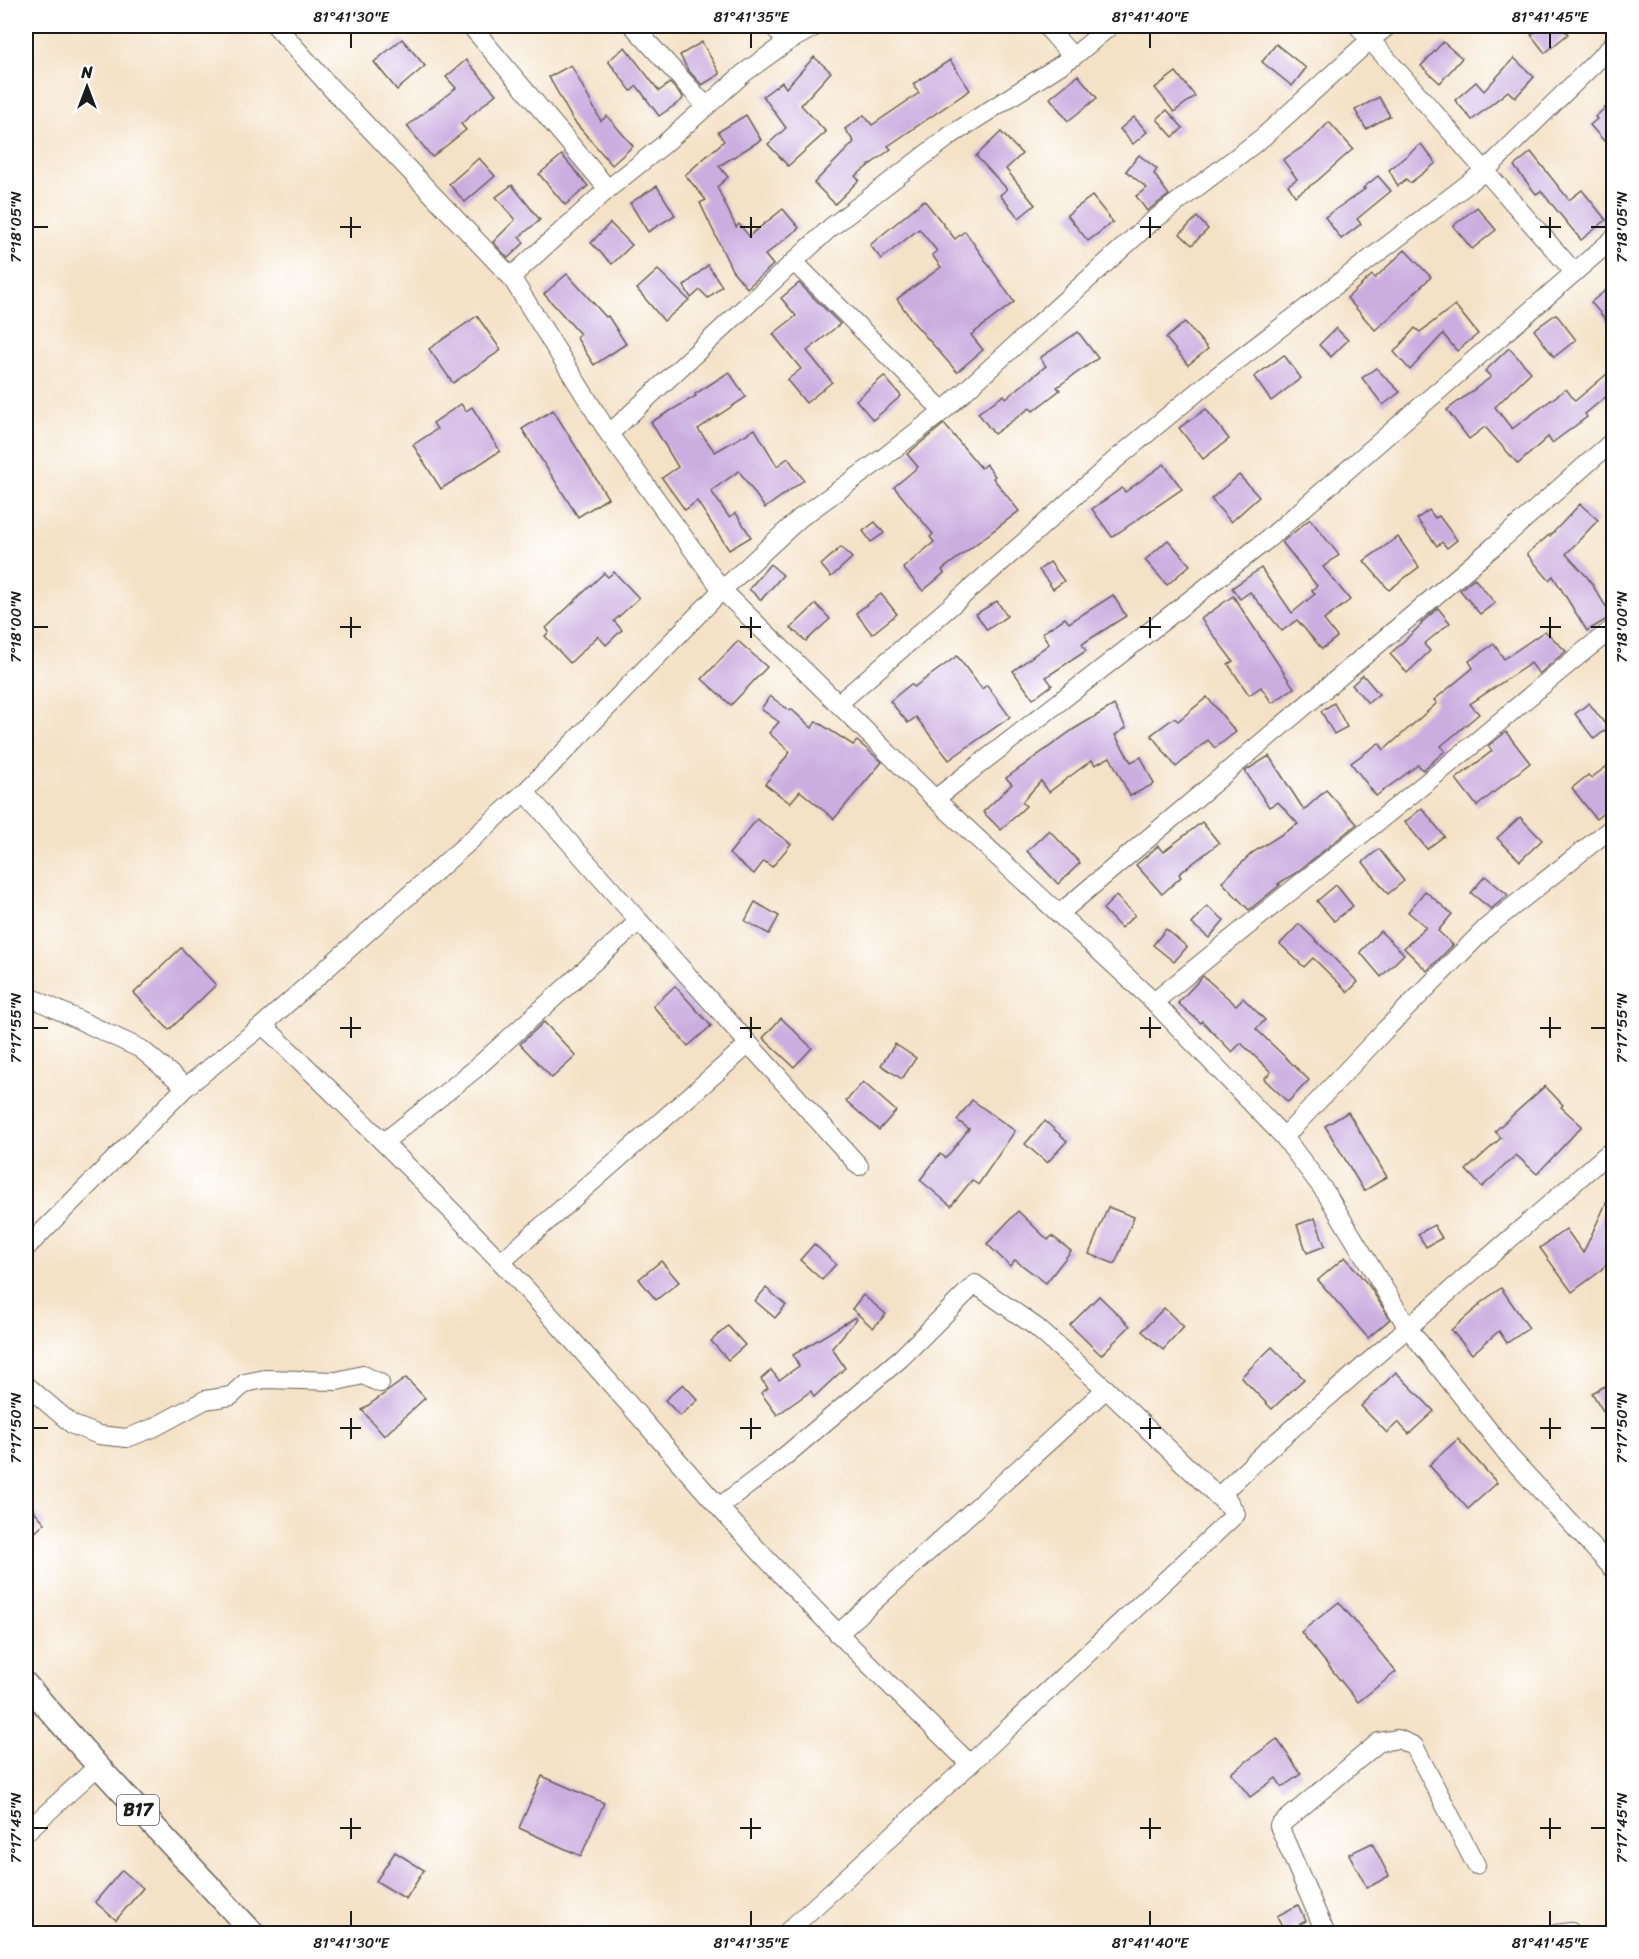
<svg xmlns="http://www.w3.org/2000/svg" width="1639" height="1959" font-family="Sriracha,sans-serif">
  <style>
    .building { fill: #cbade0 }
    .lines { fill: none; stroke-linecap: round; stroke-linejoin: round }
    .minor-casing { stroke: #686158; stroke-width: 20 }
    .major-casing { stroke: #686158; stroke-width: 25 }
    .minor { stroke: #fff; stroke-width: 18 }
    .major { stroke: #fff; stroke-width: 22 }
    .ticks { fill: none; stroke: #1c1c1c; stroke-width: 2 }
    .labels { text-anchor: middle; stroke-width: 6; stroke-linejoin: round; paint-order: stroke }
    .shield { fill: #fff; stroke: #606060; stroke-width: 1.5 }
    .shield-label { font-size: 18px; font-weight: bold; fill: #1c1c1c }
    .neatline { fill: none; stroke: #1c1c1c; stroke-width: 2 }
    .ticks-label { font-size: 15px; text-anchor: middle; fill: #1c1c1c }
  </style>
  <rect width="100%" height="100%" fill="#fff"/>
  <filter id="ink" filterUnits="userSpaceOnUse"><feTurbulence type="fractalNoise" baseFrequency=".0167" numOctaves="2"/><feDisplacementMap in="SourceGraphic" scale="12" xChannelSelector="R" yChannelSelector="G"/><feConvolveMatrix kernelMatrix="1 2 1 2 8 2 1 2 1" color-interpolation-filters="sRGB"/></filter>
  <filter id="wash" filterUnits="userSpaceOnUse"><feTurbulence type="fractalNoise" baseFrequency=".008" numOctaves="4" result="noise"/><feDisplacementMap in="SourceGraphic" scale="24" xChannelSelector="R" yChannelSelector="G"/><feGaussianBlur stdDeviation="1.35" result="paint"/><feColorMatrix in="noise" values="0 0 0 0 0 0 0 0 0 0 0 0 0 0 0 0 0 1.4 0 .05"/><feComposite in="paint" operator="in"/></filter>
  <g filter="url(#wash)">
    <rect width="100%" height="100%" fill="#f4e2c7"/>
    <g id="blocks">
      <!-- building -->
      <g class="building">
        <polygon points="1543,26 1561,26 1568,34 1545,53 1531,35"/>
        <polygon points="402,39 425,66 397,90 374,62"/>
        <polygon points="702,42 720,74 702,85 688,70 680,55"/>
        <polygon points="1443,42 1462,58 1440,83 1421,66"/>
        <polygon points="1276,44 1306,68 1292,86 1262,62"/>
        <polygon points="625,47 659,91 670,83 683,97 682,100 659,116 637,86 631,91 608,61"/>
        <polygon points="814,57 831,72 801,105 826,132 788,166 768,144 786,128 763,96 782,82 786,88"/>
        <polygon points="1514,58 1534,77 1515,98 1508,91 1472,120 1455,100 1476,82 1484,91"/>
        <polygon points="466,60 496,94 461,124 466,130 432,157 407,126 456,88 446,77"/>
        <polygon points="950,60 970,90 888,146 891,149 855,176 859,180 835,204 814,183 854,142 845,129 864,115 872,125 919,93 913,84"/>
        <polygon points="571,65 601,121 607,116 633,146 612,165 573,120 549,77"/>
        <polygon points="1176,72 1195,96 1174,112 1155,88"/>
        <polygon points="1078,75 1097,98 1068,121 1050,98"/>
        <polygon points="1379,97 1390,116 1366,129 1355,110"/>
        <polygon points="1614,100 1614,133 1604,141 1590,125 1597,119 1595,117"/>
        <polygon points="1167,110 1183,128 1173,137 1157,119"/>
        <polygon points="746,115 761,140 719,166 728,177 717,187 736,227 739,224 749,236 783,209 799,228 765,255 773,265 747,288 732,270 700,203 706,200 685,175 724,141 718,132"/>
        <polygon points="1134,117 1147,132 1133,144 1120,129"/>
        <polygon points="1329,122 1353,149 1317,181 1295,196 1288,185 1297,179 1283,160 1310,142"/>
        <polygon points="1001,132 1022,154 1006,169 1035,205 1019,218 1000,195 1007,189 976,156"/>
        <polygon points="1421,144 1436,163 1410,183 1406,179 1398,186 1389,170"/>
        <polygon points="1531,152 1569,200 1582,190 1606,220 1581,240 1541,191 1536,194 1514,166"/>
        <polygon points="562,155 588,186 565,205 539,174"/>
        <polygon points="1139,155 1157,169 1154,174 1169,195 1147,211 1136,196 1147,188 1126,171"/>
        <polygon points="479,158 495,176 465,202 449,184"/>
        <polygon points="1378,176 1391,191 1357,219 1361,224 1341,239 1325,217 1365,189 1363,188"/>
        <polygon points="512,185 540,220 519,237 524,243 508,258 493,242 515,220 496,197"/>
        <polygon points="657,186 675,215 648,232 630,203"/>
        <polygon points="1092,196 1113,222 1088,241 1067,215"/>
        <polygon points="924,200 955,239 965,231 1014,302 971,335 983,350 957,372 913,322 897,299 941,267 932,255 937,251 919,229 881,259 870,245"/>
        <polygon points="1477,207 1496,230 1472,249 1453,226"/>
        <polygon points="1197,217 1208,229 1192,245 1180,234"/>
        <polygon points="610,223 632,245 612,264 591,243"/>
        <polygon points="1405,250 1431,277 1400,307 1401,308 1375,330 1347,298 1372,275 1375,278"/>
        <polygon points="708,265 722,286 708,298 700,290 691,298 684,286"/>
        <polygon points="658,270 689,300 664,321 637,289"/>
        <polygon points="567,274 606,317 608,316 626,344 594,365 576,337 580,334 544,294"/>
        <polygon points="799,283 840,324 807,351 832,382 806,403 787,380 801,369 773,334 796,316 781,298"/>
        <polygon points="1614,284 1614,330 1591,302"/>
        <polygon points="1455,305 1478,334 1457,351 1443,334 1410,370 1394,352 1415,328 1420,332"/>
        <polygon points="1556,314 1576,340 1554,357 1534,330"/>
        <polygon points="477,316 501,350 453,383 429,349"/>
        <polygon points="1185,322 1208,349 1188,365 1166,338"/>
        <polygon points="1336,328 1348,340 1331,357 1319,345"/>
        <polygon points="1078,332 1098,358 1057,387 1060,390 1033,411 1030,408 994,434 978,413 1004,395 1006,398 1046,366 1040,358"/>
        <polygon points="1509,348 1531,372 1495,407 1512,429 1566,389 1575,401 1614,368 1614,390 1585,414 1587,417 1552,443 1548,437 1518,464 1485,427 1469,439 1447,410 1491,377 1485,371"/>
        <polygon points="1284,355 1301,378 1271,401 1254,377"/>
        <polygon points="1376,368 1400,392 1383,405 1362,378"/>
        <polygon points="729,372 746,397 698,429 715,452 755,429 777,466 788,458 804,480 765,508 739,471 711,491 729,517 736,513 751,537 729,550 697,501 685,510 662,478 678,467 651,422 696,396 695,394"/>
        <polygon points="884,376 901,396 873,420 856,400"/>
        <polygon points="461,404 466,411 472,407 500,451 441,489 413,445 437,429 433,423"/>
        <polygon points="1206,409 1229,439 1203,459 1179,428"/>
        <polygon points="553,410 608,498 578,517 522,429"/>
        <polygon points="944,424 981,468 986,464 995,476 993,478 1019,511 942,570 944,573 923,591 903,568 934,542 930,537 933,534 894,487 918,467 907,454"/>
        <polygon points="1164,464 1182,489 1112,537 1092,509 1122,488 1125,492"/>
        <polygon points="1239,475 1259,497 1231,522 1211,499"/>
        <polygon points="1580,504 1598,520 1566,554 1588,578 1612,616 1587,631 1553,576 1549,580 1527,554 1549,535 1550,536"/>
        <polygon points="1429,510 1435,518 1439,516 1457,540 1447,548 1442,542 1437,546 1417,519"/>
        <polygon points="1310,519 1339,555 1323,567 1350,600 1324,620 1337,637 1322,649 1297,620 1282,631 1250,592 1240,599 1232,588 1261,568 1292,613 1315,594 1312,590 1317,586 1282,542"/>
        <polygon points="875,522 884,533 871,542 863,531"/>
        <polygon points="1398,537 1419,567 1389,590 1364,561"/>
        <polygon points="1168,540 1190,565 1167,585 1145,560"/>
        <polygon points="841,547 852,558 831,577 821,565"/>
        <polygon points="1050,562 1064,581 1053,589 1039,570"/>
        <polygon points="770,564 783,575 761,600 749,589"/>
        <polygon points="614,572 639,598 614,621 622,630 606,645 598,636 570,663 545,636 549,632 546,628 604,573 608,577"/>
        <polygon points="1474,578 1495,603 1480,614 1460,590"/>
        <polygon points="881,594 897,614 872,634 856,613"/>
        <polygon points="1113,595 1126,616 1082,644 1086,651 1046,677 1052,685 1033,699 1013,671 1049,644 1042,633 1065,618 1069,623"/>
        <polygon points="1233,596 1294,688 1272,703 1261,687 1249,695 1228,664 1233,661 1201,619"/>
        <polygon points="997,601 1007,616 987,630 976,614"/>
        <polygon points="816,604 830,619 806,641 791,628"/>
        <polygon points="1438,608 1450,623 1424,644 1430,651 1407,673 1390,654 1422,624 1421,623"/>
        <polygon points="1545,631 1566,651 1539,674 1531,663 1470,704 1479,714 1441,746 1445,751 1423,770 1418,765 1376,796 1351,763 1379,743 1384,750 1437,703 1434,700 1473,668 1469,661 1494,644 1504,659"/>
        <polygon points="738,641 767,667 731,705 702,679"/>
        <polygon points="957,656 982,689 987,685 1010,717 949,760 916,717 908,723 890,701 911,684 914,687"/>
        <polygon points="1363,675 1379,694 1368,703 1352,685"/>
        <polygon points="770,696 790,711 791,709 812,728 816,721 853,745 857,741 882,762 834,819 800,791 790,803 765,784 790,752 769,733 779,722 761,709"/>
        <polygon points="1207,697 1236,732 1215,748 1208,740 1176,767 1151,735 1174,718 1178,721"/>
        <polygon points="1334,703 1347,727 1334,734 1321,711"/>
        <polygon points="1589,703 1608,728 1594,739 1575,714"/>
        <polygon points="1114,705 1126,728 1115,735 1131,762 1141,757 1154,784 1130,796 1110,757 1095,765 1092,760 1049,792 1041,781 1022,802 1026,806 1001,830 983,812 1012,784 1006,778 1074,729"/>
        <polygon points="1506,732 1530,763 1477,806 1456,779 1492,751 1488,746"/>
        <polygon points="1269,756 1304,810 1326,790 1357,824 1297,872 1278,884 1280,885 1249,910 1222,882 1252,853 1298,824 1278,802 1269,807 1245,771"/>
        <polygon points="1614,761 1614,805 1596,819 1572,788 1588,775 1591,778"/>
        <polygon points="1422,808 1444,836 1427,849 1405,822"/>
        <polygon points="1520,817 1542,840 1520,861 1497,838"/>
        <polygon points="757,819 791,844 772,867 764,861 754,874 729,854"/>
        <polygon points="1202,822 1219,843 1179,874 1181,877 1162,894 1136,865 1158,846 1163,852"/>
        <polygon points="1049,830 1080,863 1058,884 1027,851"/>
        <polygon points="1379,849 1404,881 1388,894 1363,862"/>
        <polygon points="1485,876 1508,895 1491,909 1471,893"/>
        <polygon points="1336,885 1353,906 1334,921 1317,901"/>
        <polygon points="1425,891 1452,914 1438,931 1453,945 1427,971 1404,948 1426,927 1408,912"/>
        <polygon points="1116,896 1135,915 1121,928 1103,909"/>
        <polygon points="755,902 779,916 769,934 745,921"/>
        <polygon points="1207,906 1224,920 1209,938 1192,924"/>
        <polygon points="1299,924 1358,982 1348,992 1313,958 1304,967 1280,944"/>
        <polygon points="1166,929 1187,947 1174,962 1153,945"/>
        <polygon points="1380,931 1404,954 1381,977 1360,952"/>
        <polygon points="181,948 216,985 169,1030 134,993"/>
        <polygon points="1203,976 1236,1005 1243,998 1265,1020 1256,1029 1309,1080 1288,1102 1264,1079 1271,1072 1241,1043 1232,1052 1202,1021 1201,1023 1178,1003"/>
        <polygon points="675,986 711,1026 688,1046 653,1006"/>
        <polygon points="781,1018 812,1048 794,1067 763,1038"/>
        <polygon points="544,1022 576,1056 552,1078 520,1044"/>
        <polygon points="895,1044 916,1058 902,1079 881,1065"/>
        <polygon points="863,1082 896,1111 879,1130 846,1101"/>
        <polygon points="1545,1086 1563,1105 1561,1107 1582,1126 1537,1174 1516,1155 1482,1187 1466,1170 1501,1138 1495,1131"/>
        <polygon points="972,1100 1015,1131 978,1185 972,1180 951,1206 920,1180 940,1154 946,1158 969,1129 957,1120"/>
        <polygon points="1348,1112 1387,1177 1364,1191 1325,1126"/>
        <polygon points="1045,1121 1067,1141 1047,1163 1025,1144"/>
        <polygon points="1614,1186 1614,1257 1598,1273 1572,1292 1540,1248 1566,1229 1583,1253"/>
        <polygon points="1108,1207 1134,1217 1115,1264 1089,1254"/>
        <polygon points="1018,1211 1048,1240 1052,1236 1071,1251 1046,1283 1015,1260 1010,1266 987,1244"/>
        <polygon points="1315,1218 1325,1246 1307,1253 1297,1225"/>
        <polygon points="1434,1225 1442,1238 1426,1247 1418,1234"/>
        <polygon points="814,1244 836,1264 822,1280 800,1260"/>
        <polygon points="1345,1257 1370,1287 1390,1319 1368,1338 1318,1280"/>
        <polygon points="661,1261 679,1282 656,1300 639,1279"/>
        <polygon points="766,1288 786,1305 775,1318 755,1301"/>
        <polygon points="1501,1288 1529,1328 1507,1343 1499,1331 1472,1354 1451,1330 1480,1305 1479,1304"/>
        <polygon points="863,1295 886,1314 873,1328 852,1309"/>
        <polygon points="1099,1296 1130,1326 1101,1355 1070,1325"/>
        <polygon points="1164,1308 1184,1327 1163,1350 1142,1331"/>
        <polygon points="855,1317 857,1319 832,1348 845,1368 814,1397 811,1391 777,1415 761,1393 768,1388 761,1379 771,1370 779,1380 799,1366 793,1355"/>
        <polygon points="728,1326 745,1345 728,1360 711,1341"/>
        <polygon points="1272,1347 1304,1379 1272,1409 1241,1377"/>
        <polygon points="1396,1372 1434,1411 1409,1434 1398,1422 1387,1433 1361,1406"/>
        <polygon points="406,1378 425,1398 384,1436 362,1410"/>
        <polygon points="1614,1381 1614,1429 1592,1393"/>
        <polygon points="683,1384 698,1400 680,1416 665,1400"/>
        <polygon points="1458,1439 1497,1483 1468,1509 1429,1465"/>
        <polygon points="26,1502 45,1523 26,1541"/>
        <polygon points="1339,1602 1396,1672 1358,1702 1301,1632"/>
        <polygon points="1277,1739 1301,1774 1282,1787 1276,1778 1250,1797 1231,1773"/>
        <polygon points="542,1776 604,1803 581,1856 519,1828"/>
        <polygon points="1372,1843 1389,1876 1367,1888 1349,1854"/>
        <polygon points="395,1852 424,1870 406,1899 376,1881"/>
        <polygon points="122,1870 143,1888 116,1920 95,1902"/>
        <polygon points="1298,1905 1306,1921 1285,1932 1277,1916"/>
      </g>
    </g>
  </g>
  <g filter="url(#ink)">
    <use href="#blocks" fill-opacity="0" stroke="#686158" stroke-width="1.5"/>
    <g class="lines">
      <defs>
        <g id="minor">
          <polyline points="276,26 332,89 511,277 609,434 722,590 935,799 1154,1002 1284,1137 1326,1193 1408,1328 1509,1456 1614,1570"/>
          <polyline points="471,26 608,189"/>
          <polyline points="633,26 706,106"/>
          <polyline points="773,26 787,42"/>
          <polyline points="1046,26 1073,57"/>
          <polyline points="1358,26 1574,272"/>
          <polyline points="794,262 943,411"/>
          <polyline points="511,277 608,189 662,146 744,73 787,42 816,26"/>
          <polyline points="609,434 830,228 951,135 1073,57 1110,26"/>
          <polyline points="838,704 1022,544 1115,460 1203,387 1486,170 1614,44"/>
          <polyline points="525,792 639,921"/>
          <polyline points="935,799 1268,539 1614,238"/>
          <polyline points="1060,913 1493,547 1614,440"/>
          <polyline points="26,995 141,1049 186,1087"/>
          <path d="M1154,1002c104,-86 211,-169 316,-255 48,-40 94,-82 144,-119"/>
          <path d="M263,1025c80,77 160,155 237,236 75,79 145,163 218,245 80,90 166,173 252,258"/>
          <polyline points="1284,1137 1385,1030 1487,927 1614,826"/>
          <polyline points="384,1142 474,1070 639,921 749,1044"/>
          <polyline points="26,1248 186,1087 263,1025 525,792 722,590 800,518 883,458 943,411 1150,223 1263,137 1370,40 1388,26"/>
          <polyline points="501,1262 749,1044 859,1166"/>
          <polyline points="26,1385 73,1425 99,1435 127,1438 153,1428 205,1400 231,1396 245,1383 265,1379 337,1381 363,1375 380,1383"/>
          <polyline points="719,1507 772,1467 901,1358 975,1284 1036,1327 1106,1389"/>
          <polyline points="838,1634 1106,1389 1228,1506"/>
          <polyline points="26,1832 98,1766"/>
          <polyline points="785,1934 970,1764 1236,1514 1223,1492 1264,1453 1614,1148"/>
          <polyline points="1326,1934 1279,1826 1379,1742 1398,1739 1414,1746 1476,1865"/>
          <polyline points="1556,1934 1571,1932 1572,1934"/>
        </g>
        <polyline id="major" points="26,1684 98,1766 254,1934"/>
      </defs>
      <!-- minor casing -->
      <use href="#minor" class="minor-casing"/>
      <!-- major casing -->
      <use href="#major" class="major-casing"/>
      <!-- minor -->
      <use href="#minor" class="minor"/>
      <!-- major -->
      <use href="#major" class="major"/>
    </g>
  </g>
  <!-- ticks -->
  <path class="ticks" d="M351,33v15M751,33v15M1150,33v15M1550,33v15M351,217v21M751,217v21M1150,217v21M1550,217v21M33,227h15M340,227h21M740,227h21M1140,227h21M1540,227h21M1591,227h15M351,617v21M751,617v21M1150,617v21M1550,617v21M33,627h15M340,627h21M740,627h21M1140,627h21M1540,627h21M1591,627h15M351,1017v21M751,1017v21M1150,1017v21M1550,1017v21M33,1028h15M340,1028h21M740,1028h21M1140,1028h21M1540,1028h21M1591,1028h15M351,1418v21M751,1418v21M1150,1418v21M1550,1418v21M33,1428h15M340,1428h21M740,1428h21M1140,1428h21M1540,1428h21M1591,1428h15M351,1818v21M751,1818v21M1150,1818v21M1550,1818v21M33,1828h15M340,1828h21M740,1828h21M1140,1828h21M1540,1828h21M1591,1828h15M351,1911v15M751,1911v15M1150,1911v15M1550,1911v15"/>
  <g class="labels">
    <!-- shield labels -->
    <rect class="shield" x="117" y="1795" width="42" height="30" rx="4.5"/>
    <g class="shield-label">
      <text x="138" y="1816">B17</text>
    </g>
  </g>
  <!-- margin -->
  <rect width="1639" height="1959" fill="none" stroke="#fff" stroke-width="66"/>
  <!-- north arrow -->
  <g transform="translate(87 87)" stroke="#ffffff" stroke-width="4.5" paint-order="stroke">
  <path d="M0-4.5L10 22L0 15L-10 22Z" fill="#1c1c1c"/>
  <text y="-9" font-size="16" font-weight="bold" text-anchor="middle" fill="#1c1c1c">N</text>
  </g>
  <rect x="33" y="33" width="1573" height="1893" class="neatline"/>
  <g class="ticks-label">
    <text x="351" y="22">81°41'30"E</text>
    <text x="751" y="22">81°41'35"E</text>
    <text x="1150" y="22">81°41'40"E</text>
    <text x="1550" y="22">81°41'45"E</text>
    <text transform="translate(16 227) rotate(-90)" y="5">7°18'05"N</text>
    <text transform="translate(1622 227) rotate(-90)" y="5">7°18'05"N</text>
    <text transform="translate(16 627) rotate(-90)" y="5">7°18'00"N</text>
    <text transform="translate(1622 627) rotate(-90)" y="5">7°18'00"N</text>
    <text transform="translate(16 1028) rotate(-90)" y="5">7°17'55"N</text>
    <text transform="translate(1622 1028) rotate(-90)" y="5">7°17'55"N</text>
    <text transform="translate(16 1428) rotate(-90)" y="5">7°17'50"N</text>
    <text transform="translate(1622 1428) rotate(-90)" y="5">7°17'50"N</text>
    <text transform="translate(16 1828) rotate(-90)" y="5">7°17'45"N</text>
    <text transform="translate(1622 1828) rotate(-90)" y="5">7°17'45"N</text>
    <text x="351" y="1948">81°41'30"E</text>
    <text x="751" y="1948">81°41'35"E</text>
    <text x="1150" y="1948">81°41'40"E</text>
    <text x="1550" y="1948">81°41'45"E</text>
  </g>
</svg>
